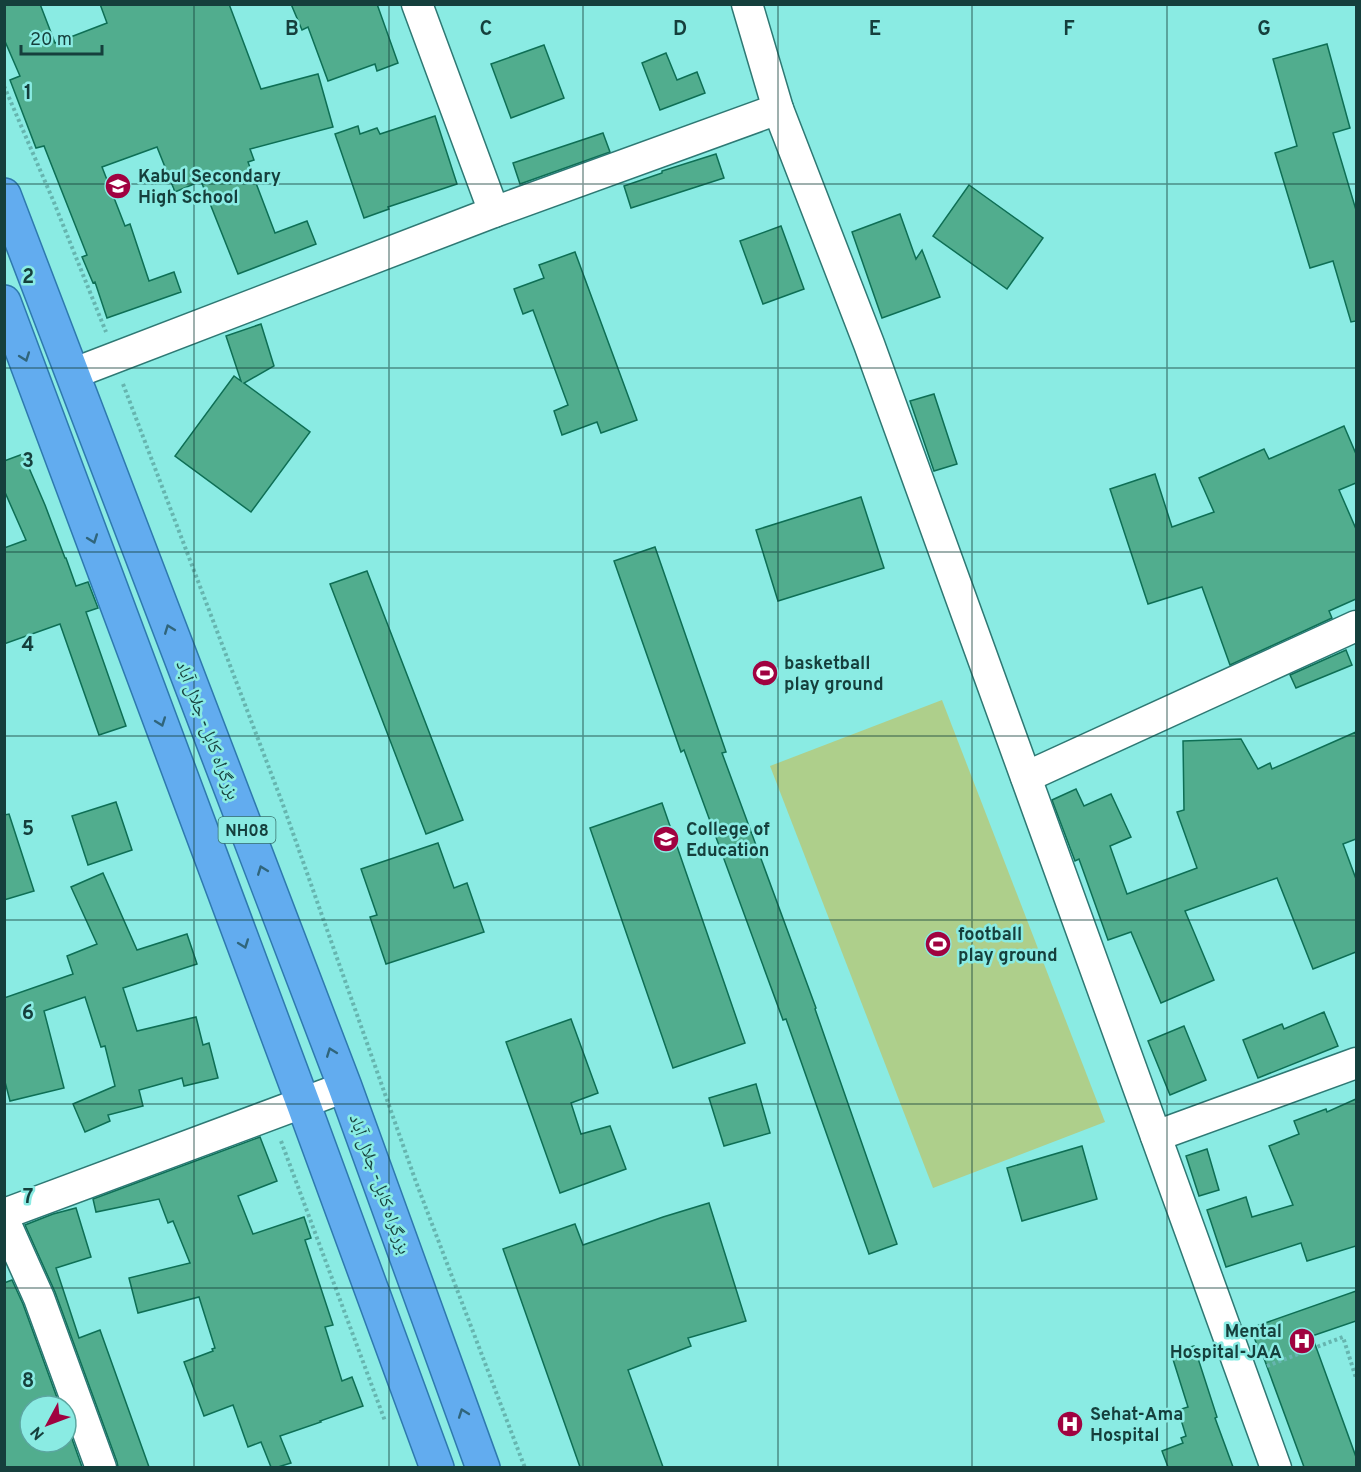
<svg xmlns="http://www.w3.org/2000/svg" width="1361" height="1472" font-family="Overpass,'Noto Naskh Arabic',sans-serif">
  <style>
    .green { fill: #aecf8b }
    .building { fill: #51ad8e; stroke: #0e6f55; stroke-width: 1.5 }
    .lines { fill: none; stroke-linecap: round; stroke-linejoin: round }
    .minor-casing { stroke: #2e7974; stroke-width: 33 }
    .trunk-casing { stroke: #2e79ae; stroke-width: 36 }
    .path { stroke: #66b5af; stroke-width: 4; stroke-dasharray: 3 3; stroke-linecap: butt }
    .minor { stroke: #fff; stroke-width: 30 }
    .trunk { stroke: #62acef; stroke-width: 33 }
    .oneway { stroke: #30657b }
    .grid { fill: none; stroke: #153f3c; stroke-width: 1.5; stroke-opacity: 0.55 }
    .labels { text-anchor: middle; stroke-width: 5; stroke-linejoin: round; paint-order: stroke }
    .shield { fill: #8aebe3; stroke: #38736e; stroke-width: 1.5 }
    .shield-label { font-size: 16px; font-weight: bold; fill: #153f3c }
    .poi-label { font-size: 18px; font-weight: bold; fill: #153f3c; stroke: #8aebe3; text-anchor: start }
    .street-label { font-size: 18px; fill: #153f3c; stroke: #8aebe3 }
    .grid-label { font-size: 20px; text-anchor: middle; font-weight: bold; fill: #153f3c; stroke: #8aebe3; stroke-width: 5; stroke-linejoin: round; paint-order: stroke }
  </style>
  <rect width="100%" height="100%" fill="#8aebe3"/>
  <!-- green -->
  <polygon class="green" points="942,700 1105,1122 933,1188 770,766"/>
  <!-- building -->
  <g class="building">
    <polygon points="4,4 40,4 55,43 107,23 100,4 229,4 261,89 318,74 333,127 250,149 254,160 248,162 275,233 307,221 316,244 238,274 201,181 175,192 157,147 102,167 125,226 130,224 149,281 174,272 181,292 107,318 95,282 93,283 82,257 87,255 44,146 36,148 10,80 20,76 4,39"/>
    <polygon points="291,4 377,4 398,63 377,71 375,64 328,81 308,27 302,30"/>
    <polygon points="1327,44 1350,128 1333,133 1356,210 1356,321 1351,322 1333,261 1310,268 1275,153 1297,146 1273,59"/>
    <polygon points="544,45 564,98 511,118 491,64"/>
    <polygon points="666,53 677,80 697,72 705,93 660,110 642,63"/>
    <polygon points="435,116 457,184 388,207 389,209 364,218 335,134 358,126 360,134 377,128 380,134"/>
    <polygon points="603,133 610,152 520,184 513,163"/>
    <polygon points="716,154 724,178 631,208 624,186 662,173 662,171"/>
    <polygon points="969,185 1043,238 1007,289 933,236"/>
    <polygon points="900,214 916,259 922,250 940,297 882,318 852,232"/>
    <polygon points="781,226 804,289 763,304 740,241"/>
    <polygon points="575,252 637,420 601,433 597,422 562,435 554,411 568,405 533,310 523,314 514,289 544,278 539,265"/>
    <polygon points="261,324 274,366 244,383 310,432 251,512 175,456 234,376 241,381 226,336"/>
    <polygon points="934,394 957,464 934,471 910,401"/>
    <polygon points="1344,426 1356,454 1356,483 1339,490 1356,529 1356,599 1329,611 1332,618 1230,665 1202,587 1148,604 1110,489 1155,474 1172,527 1214,512 1199,478 1264,449 1269,459"/>
    <polygon points="23,454 45,505 65,558 66,558 76,586 88,582 98,608 86,612 126,726 99,735 60,624 4,644 4,548 26,540 4,490 4,461"/>
    <polygon points="861,497 884,568 778,601 756,530"/>
    <polygon points="655,547 726,752 722,753 816,1008 815,1009 897,1244 869,1254 786,1019 783,1020 684,750 681,752 614,561"/>
    <polygon points="367,571 463,820 426,834 330,584"/>
    <polygon points="1346,650 1352,665 1296,688 1290,675"/>
    <polygon points="1356,732 1356,839 1343,844 1356,879 1356,952 1313,969 1277,878 1185,911 1214,980 1161,1003 1131,932 1108,940 1079,859 1075,861 1052,800 1076,789 1084,806 1111,794 1131,837 1110,846 1127,894 1197,868 1177,812 1184,810 1183,741 1241,739 1258,769 1270,763 1272,769"/>
    <polygon points="116,802 132,850 88,865 72,816"/>
    <polygon points="662,803 745,1043 673,1068 590,828"/>
    <polygon points="9,814 34,891 4,900 4,815"/>
    <polygon points="438,843 454,888 467,883 484,932 386,964 370,917 377,915 361,869"/>
    <polygon points="103,873 137,950 187,934 197,964 123,988 137,1031 196,1017 203,1045 209,1043 218,1078 184,1086 182,1078 139,1090 143,1106 108,1115 110,1121 85,1132 73,1104 115,1086 105,1046 101,1047 85,997 44,1011 64,1088 10,1101 4,1078 4,998 73,974 67,956 97,944 71,887"/>
    <polygon points="1324,1012 1338,1046 1258,1078 1243,1040 1282,1024 1284,1029"/>
    <polygon points="571,1019 598,1093 571,1103 581,1134 610,1126 626,1169 560,1193 506,1042"/>
    <polygon points="1184,1026 1206,1080 1170,1095 1148,1041"/>
    <polygon points="756,1084 770,1133 724,1146 709,1098"/>
    <polygon points="1356,1099 1356,1246 1307,1261 1301,1243 1226,1267 1207,1210 1246,1197 1252,1217 1293,1205 1269,1146 1299,1134 1294,1121 1326,1109 1327,1112"/>
    <polygon points="260,1137 277,1181 238,1196 253,1234 304,1217 311,1238 305,1240 333,1325 325,1327 342,1381 352,1377 363,1406 320,1421 321,1422 280,1436 291,1463 278,1467 271,1467 261,1442 248,1447 233,1405 204,1416 184,1362 213,1351 212,1349 215,1348 199,1297 138,1313 129,1278 190,1263 173,1221 168,1223 159,1199 96,1212 93,1199"/>
    <polygon points="1082,1146 1097,1199 1022,1221 1007,1168"/>
    <polygon points="1207,1149 1219,1190 1199,1196 1186,1156"/>
    <polygon points="709,1203 746,1321 688,1338 691,1346 628,1370 663,1467 580,1467 503,1249 575,1224 583,1245 663,1217"/>
    <polygon points="76,1208 91,1257 56,1268 79,1338 100,1330 149,1467 118,1467 117,1462 55,1292 25,1225 53,1214"/>
    <polygon points="12,1280 23,1304 60,1406 30,1406 30,1442 66,1442 66,1422 82,1467 4,1467 4,1283"/>
    <polygon points="1356,1291 1356,1321 1312,1336 1356,1457 1356,1467 1304,1467 1262,1353 1260,1354 1251,1328"/>
    <polygon points="1194,1346 1217,1417 1215,1418 1233,1467 1168,1467 1162,1451 1183,1443 1181,1438 1186,1436 1178,1410 1188,1407 1171,1353"/>
  </g>
  <g class="lines">
    <defs>
      <g id="minor">
        <polyline points="417,4 494,212"/>
        <polyline points="747,4 778,109 869,344 1276,1468"/>
        <polyline points="72,374 494,212 778,109"/>
        <polyline points="1026,777 1356,626"/>
        <polyline points="1156,1136 1356,1063"/>
        <polyline points="4,1214 345,1087"/>
        <polyline points="4,1220 39,1298 101,1468"/>
      </g>
      <g id="trunk">
        <polyline points="4,195 345,1087 483,1468"/>
        <polyline points="4,302 303,1103 437,1468"/>
      </g>
    </defs>
    <!-- minor casing -->
    <use href="#minor" class="minor-casing"/>
    <!-- trunk casing -->
    <use href="#trunk" class="trunk-casing"/>
    <!-- path -->
    <g class="path">
      <polyline points="4,86 53,200 106,332"/>
      <polyline points="123,384 282,802 416,1182 525,1468"/>
      <polyline points="281,1141 385,1421"/>
      <polyline points="1267,1366 1343,1337 1356,1378"/>
    </g>
    <!-- minor -->
    <use href="#minor" class="minor"/>
    <!-- trunk -->
    <use href="#trunk" class="trunk"/>
  </g>
  <!-- one-way arrows -->
  <defs><path id="oneway-chevron" d="M-2-3.5L2.5 0L-2 3.5" fill="none" stroke-width="1.6" stroke-linecap="round" stroke-linejoin="round" transform="scale(1.5)"/></defs>
  <g class="oneway">
    <use href="#oneway-chevron" transform="translate(25 357) rotate(70)"/>
    <use href="#oneway-chevron" transform="translate(93 539) rotate(70)"/>
    <use href="#oneway-chevron" transform="translate(169 629) rotate(-111)"/>
    <use href="#oneway-chevron" transform="translate(161 722) rotate(70)"/>
    <use href="#oneway-chevron" transform="translate(262 870) rotate(-111)"/>
    <use href="#oneway-chevron" transform="translate(244 944) rotate(70)"/>
    <use href="#oneway-chevron" transform="translate(331 1052) rotate(-111)"/>
    <use href="#oneway-chevron" transform="translate(463 1413) rotate(-110)"/>
  </g>
  <!-- grid -->
  <path class="grid" d="M194,4v1464M389,4v1464M583,4v1464M778,4v1464M972,4v1464M1167,4v1464M4,184h1352M4,368h1352M4,552h1352M4,736h1352M4,920h1352M4,1104h1352M4,1288h1352"/>
  <!-- icons -->
  <defs>
    <symbol id="school-disc" viewBox="-11 -11 22 22"><circle r="9.5" fill="#a00240" stroke="#8aebe3"/><path d="M0-5L7-2L0 1L-7-2ZM-4 1L0 2.5L4 1V4Q0 6-4 4Z" fill="#fff"/></symbol>
    <symbol id="stadium-disc" viewBox="-11 -11 22 22"><circle r="9.5" fill="#a00240" stroke="#8aebe3"/><path d="M0-5a6.5 5 0 1 0 0 10a6.5 5 0 1 0 0-10ZM-3.5-1.8h7v3.6h-7Z" fill="#fff"/></symbol>
    <symbol id="university-disc" viewBox="-11 -11 22 22"><circle r="9.5" fill="#a00240" stroke="#8aebe3"/><path d="M0-5L7-2L0 1L-7-2ZM-4 1L0 2.5L4 1V4Q0 6-4 4Z" fill="#fff"/></symbol>
    <symbol id="hospital-disc" viewBox="-11 -11 22 22"><circle r="9.5" fill="#a00240" stroke="#8aebe3"/><path d="M-5-5h3v3.5h4V-5h3V5h-3V1.5h-4V5h-3Z" fill="#fff"/></symbol>
  </defs>
  <g fill-rule="evenodd">
    <use href="#school-disc" x="103" y="171" width="30" height="30"/>
    <use href="#stadium-disc" x="750" y="658" width="30" height="30"/>
    <use href="#university-disc" x="651" y="824" width="30" height="30"/>
    <use href="#stadium-disc" x="923" y="929" width="30" height="30"/>
    <use href="#hospital-disc" x="1287" y="1326" width="30" height="30"/>
    <use href="#hospital-disc" x="1055" y="1409" width="30" height="30"/>
  </g>
  <g class="labels">
    <!-- shield labels -->
    <rect class="shield" x="218.5" y="817" width="57" height="26" rx="4.5"/>
    <g class="shield-label">
      <text x="247" y="836">NH08</text>
    </g>
    <!-- poi labels -->
    <g class="poi-label">
      <text x="138" y="182">Kabul Secondary<tspan x="138" dy="21">High School</tspan></text>
      <text x="784" y="669">basketball<tspan x="784" dy="21">play ground</tspan></text>
      <text x="686" y="835">College of<tspan x="686" dy="21">Education</tspan></text>
      <text x="958" y="940">football<tspan x="958" dy="21">play ground</tspan></text>
      <text x="1282" y="1337" text-anchor="end">Mental<tspan x="1282" dy="21">Hospital-JAA</tspan></text>
      <text x="1090" y="1420">Sehat-Ama<tspan x="1090" dy="21">Hospital</tspan></text>
    </g>
    <!-- street labels -->
    <g class="street-label">
      <text transform="translate(208 730) rotate(69)" y="6">بزرگراه کابل- جلال آباد</text>
      <text transform="translate(380 1184) rotate(70)" y="6">بزرگراه کابل- جلال آباد</text>
    </g>
  </g>
  <g class="grid-label">
    <text x="292" y="35">B</text>
    <text x="486" y="35">C</text>
    <text x="680" y="35">D</text>
    <text x="875" y="35">E</text>
    <text x="1069" y="35">F</text>
    <text x="1264" y="35">G</text>
    <text x="28" y="99">1</text>
    <text x="28" y="283">2</text>
    <text x="28" y="467">3</text>
    <text x="28" y="651">4</text>
    <text x="28" y="835">5</text>
    <text x="28" y="1019">6</text>
    <text x="28" y="1203">7</text>
    <text x="28" y="1387">8</text>
  </g>
  <!-- border -->
  <rect width="1361" height="1472" fill="none" stroke="#153f3c" stroke-width="12"/>
  <!-- north arrow -->
  <g transform="translate(48 1424) rotate(229)"><circle r="28" fill="#8aebe3" stroke="#5ba6a0" stroke-width="1.5"/>
  <path d="M0-4.5L10 22L0 15L-10 22Z" fill="#a00240"/>
  <text y="-9" font-size="16" font-weight="bold" text-anchor="middle" fill="#153f3c">N</text>
  </g>
  <!-- scale -->
  <path d="M21 45v9h81v-9" fill="none" stroke="#153f3c" stroke-width="3"/>
  <text x="30" y="45" font-size="18" fill="#153f3c" stroke="#8aebe3" stroke-width="4.5" paint-order="stroke">20 m</text>
</svg>
